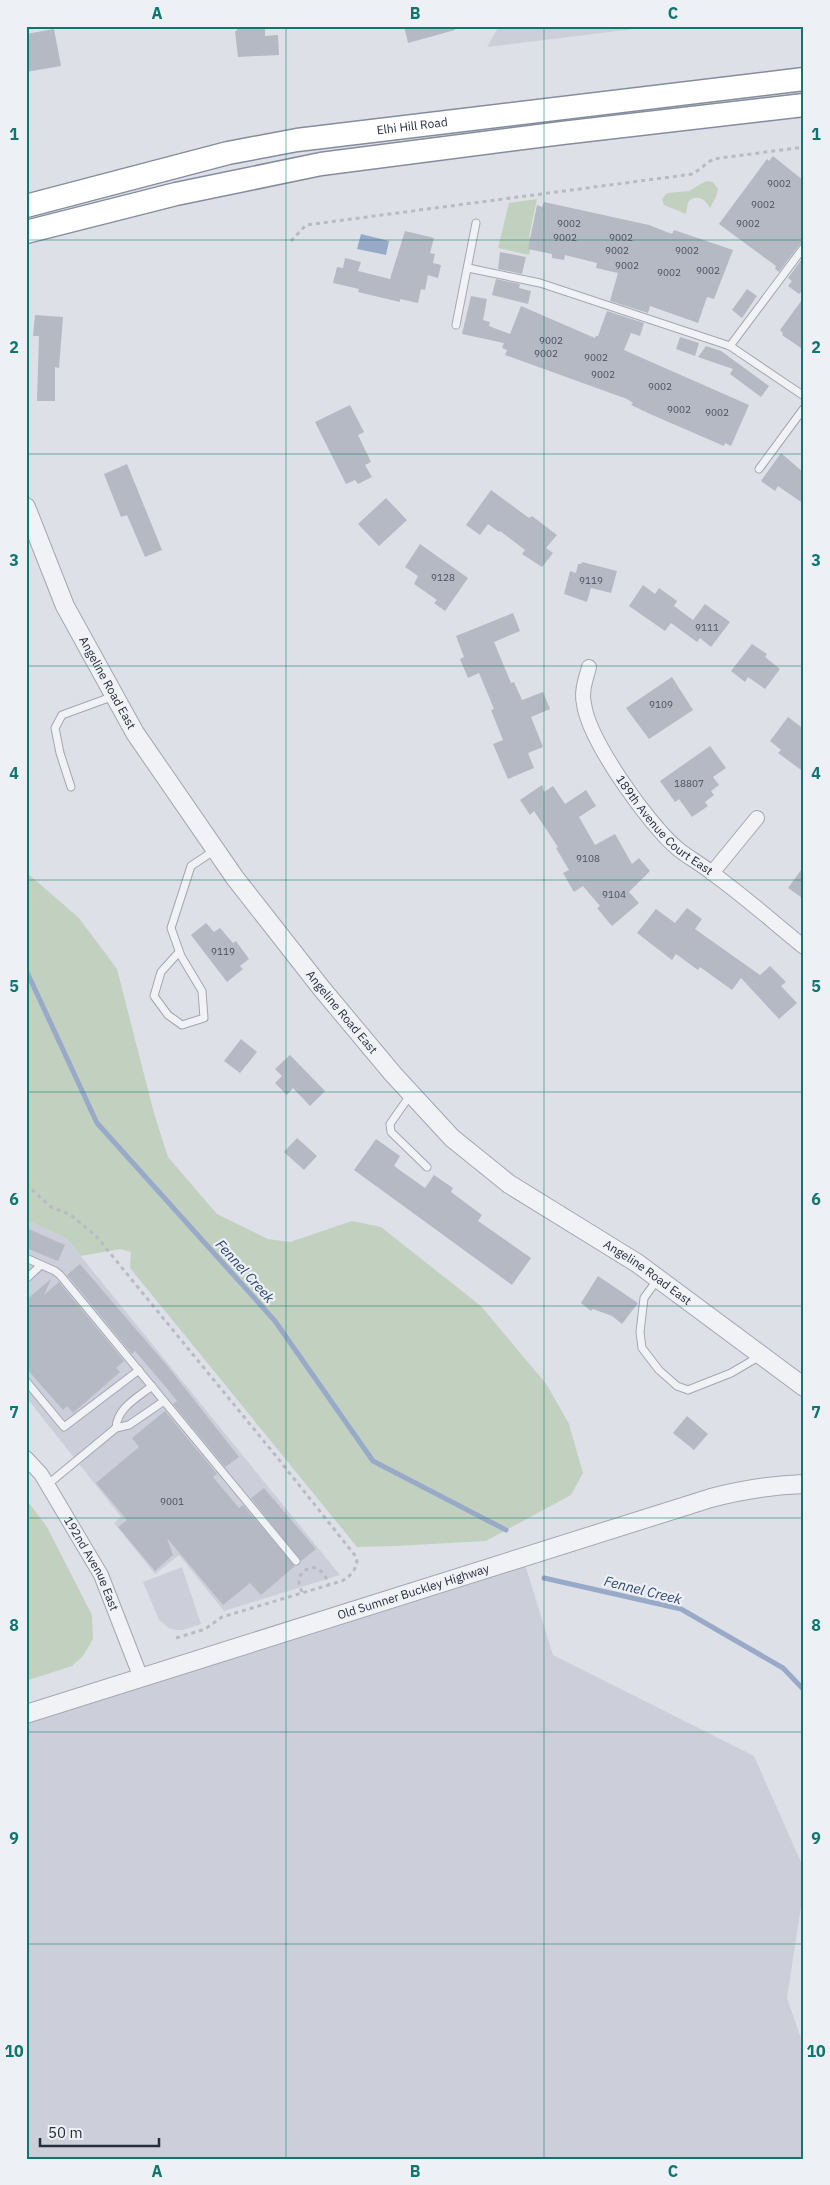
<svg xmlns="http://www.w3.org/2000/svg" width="830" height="2185" font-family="'IBM Plex Sans',sans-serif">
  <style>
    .built { fill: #cccfd9 }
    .green { fill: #c2d1bf }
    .water { fill: #98aac8 }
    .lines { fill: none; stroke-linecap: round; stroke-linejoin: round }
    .stream { stroke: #98aac8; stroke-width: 5 }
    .building { fill: #b5b9c4 }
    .service-casing { stroke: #a3a7b1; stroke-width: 9 }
    .minor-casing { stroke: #a3a7b1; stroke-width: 16 }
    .tertiary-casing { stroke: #a3a7b1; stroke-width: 20 }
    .trunk-casing { stroke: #858c9e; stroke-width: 25 }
    .path { stroke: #b8bbc2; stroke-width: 3; stroke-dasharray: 4 4; stroke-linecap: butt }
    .service { stroke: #f0f2f6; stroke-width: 7 }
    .minor { stroke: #f0f2f6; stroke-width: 14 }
    .tertiary { stroke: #f0f2f6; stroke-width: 18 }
    .trunk { stroke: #fff; stroke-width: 22 }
    .grid { fill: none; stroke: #0f766e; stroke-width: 1; stroke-opacity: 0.55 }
    .labels { text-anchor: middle; stroke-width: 4.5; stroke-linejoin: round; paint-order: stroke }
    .number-label { font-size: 10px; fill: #4a5060 }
    .street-label { font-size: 12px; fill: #272d3e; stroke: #edf0f5 }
    .water-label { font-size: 14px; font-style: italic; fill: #314772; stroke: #edf0f5 }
    .neatline { fill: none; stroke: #0f766e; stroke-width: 2 }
    .grid-label { font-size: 16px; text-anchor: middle; font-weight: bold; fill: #0f766e }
  </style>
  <rect width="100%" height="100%" fill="#dee0e7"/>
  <!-- built -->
  <g class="built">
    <polygon points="499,26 658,26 487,47"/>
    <polygon points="26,1220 66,1238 340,1575 224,1611 179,1555 155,1574 114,1523 121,1517 26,1397"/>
    <polygon points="523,1558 553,1655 754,1756 804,1869 804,1887 787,1998 804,2047 804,2159 26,2159 26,1714"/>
    <polygon points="182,1567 201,1624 183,1630 176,1630 169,1628 159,1620 143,1582"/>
  </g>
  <!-- green -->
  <g class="green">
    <path d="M706,181l7,1 5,7 -2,8 -6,11c-5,-10 -14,-14 -22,-6l-2,12 -22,-9 -2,-6 5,-6 22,-2z"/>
    <polygon points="537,199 529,237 533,238 529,255 498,248 509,203"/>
    <polygon points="26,872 79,918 117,969 154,1113 168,1157 217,1214 268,1239 290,1242 352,1221 381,1227 481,1306 547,1385 569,1424 583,1473 571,1495 486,1541 395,1546 357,1547 130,1268 131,1252 120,1249 81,1256 66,1238 26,1220"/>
    <polygon points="26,1499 47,1527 92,1615 93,1639 83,1656 72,1666 26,1681"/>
  </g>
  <!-- water -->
  <polygon class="water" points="361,234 389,241 386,255 357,249"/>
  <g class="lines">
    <!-- stream -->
    <g class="stream">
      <polyline points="26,970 97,1123 275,1321 373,1461 506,1530"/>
      <polyline points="544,1578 681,1609 783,1668 804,1690"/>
    </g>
  </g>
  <!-- building -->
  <g class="building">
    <polygon points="237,26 265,26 265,36 278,35 279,55 238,57 235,31 237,31"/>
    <polygon points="404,26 454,26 455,30 408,43"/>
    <polygon points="54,29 61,66 26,72 26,34"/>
    <polygon points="773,156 804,181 804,242 800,244 779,272 775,269 776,266 719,224 767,159 769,161"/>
    <polygon points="544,202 649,225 672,234 674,230 733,250 714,299 707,297 698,323 650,306 648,313 610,301 618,273 596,268 597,263 565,255 564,260 552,258 552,254 528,249 537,205 542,207"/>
    <polygon points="405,231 434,238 430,253 435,254 433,263 441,265 438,278 428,275 425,290 421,289 418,303 400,299 400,302 358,292 359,289 333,283 337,267 343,268 345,258 361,262 358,271 390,279"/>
    <polygon points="500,252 526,257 522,274 498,269"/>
    <polygon points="804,256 804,289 799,294 788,286 792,281 788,278"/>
    <polygon points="496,279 520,284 519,288 531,291 528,304 492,295"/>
    <polygon points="747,289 757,296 742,318 732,310"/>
    <polygon points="471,296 487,299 483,320 490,322 489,326 510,334 521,306 595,338 596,336 598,336 607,311 644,323 640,336 631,333 624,350 749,405 731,446 725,443 724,446 650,414 631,405 633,403 627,399 505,355 507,350 502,348 504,343 462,334"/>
    <polygon points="804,297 804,350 782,335 783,333 780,330"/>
    <polygon points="35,315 63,317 59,368 55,367 55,401 37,401 39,336 33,336"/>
    <polygon points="680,337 699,343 695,356 676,349"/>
    <polygon points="706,346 721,351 769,386 761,397 730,374 733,369 698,357"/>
    <polygon points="350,405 364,432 358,435 371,462 365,465 372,477 358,484 355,480 346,484 315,422"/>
    <polygon points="781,453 804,473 804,504 778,486 775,491 761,481"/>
    <polygon points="127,464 162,550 145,557 127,515 121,517 104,474"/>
    <polygon points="491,490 529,518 532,516 557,535 546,548 553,553 542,567 522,554 525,550 500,531 499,532 488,524 480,535 466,525"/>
    <polygon points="386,498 407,520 379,546 358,524"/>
    <polygon points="420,544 468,578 445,611 434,603 437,600 414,584 418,576 405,567"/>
    <polygon points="582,562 617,571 611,593 591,588 587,602 564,594 570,571 576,573 578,564 581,564"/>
    <polygon points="643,585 655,594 659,588 677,601 674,606 693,620 705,604 730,622 711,647 700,638 697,642 671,623 665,631 629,606"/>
    <polygon points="513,613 520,631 494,642 511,683 514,682 522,700 543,692 550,709 531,717 543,747 528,753 534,768 508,779 493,744 503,740 491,710 494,709 479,673 468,678 460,659 464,657 456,636"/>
    <polygon points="752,644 767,654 765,657 780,669 765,689 748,677 745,682 731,671"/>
    <polygon points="672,677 693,710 649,739 626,708"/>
    <polygon points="788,717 804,729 804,772 778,753 781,750 770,741"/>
    <polygon points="710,746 726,768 713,777 719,785 711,791 714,795 705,802 708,806 692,817 679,799 675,802 660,781"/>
    <polygon points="542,785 544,792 553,786 565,804 586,790 596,806 579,817 595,845 615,834 632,864 639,858 650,871 629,892 639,903 612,926 597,908 600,906 583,886 574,892 563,873 569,870 556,848 558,847 534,811 530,815 520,800"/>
    <polygon points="804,866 804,899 788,888"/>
    <polygon points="687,908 702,919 695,929 760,975 770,966 786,982 781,986 797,1003 779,1019 741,978 732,990 700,967 698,970 676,954 672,960 637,933 656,909 675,923"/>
    <polygon points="206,923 214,932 220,928 233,943 236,941 249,959 240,966 243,969 227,982 191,935"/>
    <polygon points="241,1039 257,1052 240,1073 224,1061"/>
    <polygon points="290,1055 325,1091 310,1106 293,1088 287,1095 275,1083 282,1076 275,1069"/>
    <polygon points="297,1138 317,1156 304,1170 284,1152"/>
    <polygon points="376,1139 400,1156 394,1166 425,1188 434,1175 453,1188 451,1192 482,1215 478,1221 531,1258 512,1285 354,1170"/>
    <polygon points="26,1228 65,1245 58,1261 26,1248"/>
    <polygon points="80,1264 169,1368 239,1457 225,1467 173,1404 177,1401 165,1386 135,1351 132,1354 67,1275"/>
    <polygon points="598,1276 638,1303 622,1324 612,1316 593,1309 591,1311 581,1303"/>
    <polygon points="51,1279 44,1295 59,1282 124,1361 116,1368 120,1372 73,1413 67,1406 63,1410 26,1368 26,1300"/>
    <polygon points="165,1411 217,1474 213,1477 239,1508 243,1505 295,1566 261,1595 250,1583 223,1605 167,1538 173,1555 155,1571 118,1527 127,1520 96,1483 139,1447 132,1438"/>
    <polygon points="687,1416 708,1434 694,1450 673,1433"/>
    <polygon points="264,1488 316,1549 301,1561 251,1498"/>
  </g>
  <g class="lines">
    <defs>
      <g id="service">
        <polyline points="468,268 540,283 730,346 804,396"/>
        <polyline points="456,325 476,223"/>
        <polyline points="730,346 804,247"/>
        <polyline points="759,469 804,408"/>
        <polyline points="71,787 60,753 55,728 62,715 114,696"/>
        <polyline points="179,952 161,972 154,996 168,1015 182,1025 204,1018 202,991 181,956 171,928 191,866 215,850"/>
        <polyline points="411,1094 390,1124 391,1132 427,1167"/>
        <polyline points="26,1258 55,1271 60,1275 296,1561"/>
        <polyline points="26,1279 41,1265"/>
        <polyline points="657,1280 644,1298 640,1332 642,1348 659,1370 677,1386 688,1390 731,1373 760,1356"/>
        <polyline points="26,1381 64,1427 139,1370"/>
        <path d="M116,1428c1,-20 21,-30 36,-42"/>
        <polyline points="47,1485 116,1428 129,1425 164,1401"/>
      </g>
      <g id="minor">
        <path id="s1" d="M589,667c-3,12 -8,24 -5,37 5,37 65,121 94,145 11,9 23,15 34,24 32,23 61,49 92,74"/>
        <polyline points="712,873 757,818"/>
        <path id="s2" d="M26,1458l15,16 60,101 40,103"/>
      </g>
      <g id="tertiary">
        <path id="s3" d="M26,507l39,99 70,127 100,145 87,111 71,85 59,64 57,46 128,79 167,124"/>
        <path id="s4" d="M26,1714l685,-216c31,-8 61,-13 93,-14"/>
      </g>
      <g id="trunk">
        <path id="s5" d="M26,206l202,-53 69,-13 507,-61"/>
        <polyline points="26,232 176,194 321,164 562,133 804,105"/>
      </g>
    </defs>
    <!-- service casing -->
    <use href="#service" class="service-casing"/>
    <!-- minor casing -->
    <use href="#minor" class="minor-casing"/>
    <!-- tertiary casing -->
    <use href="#tertiary" class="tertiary-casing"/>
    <!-- trunk casing -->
    <use href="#trunk" class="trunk-casing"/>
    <!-- path -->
    <g class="path">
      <polyline points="291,241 306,225 693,174 713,159 804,147"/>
      <path d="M26,1184l25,23 20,8 25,21 180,220 81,102c0,11 -6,18 -15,23l-120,36 -17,12 -32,10"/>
      <path d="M302,1592l-3,-8v-7c13,-17 23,-9 30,7"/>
    </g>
    <!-- service -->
    <use href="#service" class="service"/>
    <!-- minor -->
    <use href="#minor" class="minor"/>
    <!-- tertiary -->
    <use href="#tertiary" class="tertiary"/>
    <!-- trunk -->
    <use href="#trunk" class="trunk"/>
  </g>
  <!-- grid -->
  <path class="grid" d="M286,26v2133M544,26v2133M26,240h778M26,454h778M26,666h778M26,880h778M26,1092h778M26,1306h778M26,1518h778M26,1732h778M26,1944h778"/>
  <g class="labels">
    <!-- number labels -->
    <g class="number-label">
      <text x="779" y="187">9002</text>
      <text x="763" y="208">9002</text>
      <text x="569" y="227">9002</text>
      <text x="748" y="227">9002</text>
      <text x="565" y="241">9002</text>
      <text x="621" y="241">9002</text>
      <text x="617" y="254">9002</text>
      <text x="687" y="254">9002</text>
      <text x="627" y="269">9002</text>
      <text x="708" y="274">9002</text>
      <text x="669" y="276">9002</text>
      <text x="551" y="344">9002</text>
      <text x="546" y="357">9002</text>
      <text x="596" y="361">9002</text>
      <text x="603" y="378">9002</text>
      <text x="660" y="390">9002</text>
      <text x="679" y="413">9002</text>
      <text x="717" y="416">9002</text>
      <text x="443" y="581">9128</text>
      <text x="591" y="584">9119</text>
      <text x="707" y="631">9111</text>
      <text x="661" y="708">9109</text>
      <text x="689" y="787">18807</text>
      <text x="588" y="862">9108</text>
      <text x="614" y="898">9104</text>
      <text x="223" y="955">9119</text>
      <text x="172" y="1505">9001</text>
    </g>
    <!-- street labels -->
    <g class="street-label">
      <text dy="4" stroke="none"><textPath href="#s5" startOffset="395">Elhi Hill Road</textPath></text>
      <text dy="4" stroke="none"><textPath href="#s3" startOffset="194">Angeline Road East</textPath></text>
      <text dy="4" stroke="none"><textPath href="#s1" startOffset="186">189th Avenue Court East</textPath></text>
      <text dy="4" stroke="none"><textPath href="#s3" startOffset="599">Angeline Road East</textPath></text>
      <text dy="4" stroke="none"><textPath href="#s3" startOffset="1004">Angeline Road East</textPath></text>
      <text dy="4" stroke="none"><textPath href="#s2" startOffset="125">192nd Avenue East</textPath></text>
      <text dy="4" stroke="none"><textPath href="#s4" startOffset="406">Old Sumner Buckley Highway</textPath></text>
    </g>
    <!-- water labels -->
    <g class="water-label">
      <text transform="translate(245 1271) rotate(48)" y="5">Fennel Creek</text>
      <text transform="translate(643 1590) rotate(14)" y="5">Fennel Creek</text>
    </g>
  </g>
  <!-- border -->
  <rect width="830" height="2185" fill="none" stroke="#edf0f5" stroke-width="55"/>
  <!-- scale -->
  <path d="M40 2138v8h119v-8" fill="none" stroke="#272d3e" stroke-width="2.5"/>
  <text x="48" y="2138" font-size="15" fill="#272d3e" stroke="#edf0f5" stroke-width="4" paint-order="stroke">50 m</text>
  <rect x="28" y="28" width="774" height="2130" class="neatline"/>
  <g class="grid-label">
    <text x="157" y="19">A</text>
    <text x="415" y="19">B</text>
    <text x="673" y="19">C</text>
    <text x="14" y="140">1</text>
    <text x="816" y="140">1</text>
    <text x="14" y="353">2</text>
    <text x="816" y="353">2</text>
    <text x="14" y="566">3</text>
    <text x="816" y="566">3</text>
    <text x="14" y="779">4</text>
    <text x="816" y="779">4</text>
    <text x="14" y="992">5</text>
    <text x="816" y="992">5</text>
    <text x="14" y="1205">6</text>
    <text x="816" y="1205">6</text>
    <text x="14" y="1418">7</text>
    <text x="816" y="1418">7</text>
    <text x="14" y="1631">8</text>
    <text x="816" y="1631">8</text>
    <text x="14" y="1844">9</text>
    <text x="816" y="1844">9</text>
    <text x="14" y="2057">10</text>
    <text x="816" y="2057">10</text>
    <text x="157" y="2177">A</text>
    <text x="415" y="2177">B</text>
    <text x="673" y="2177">C</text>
  </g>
</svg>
